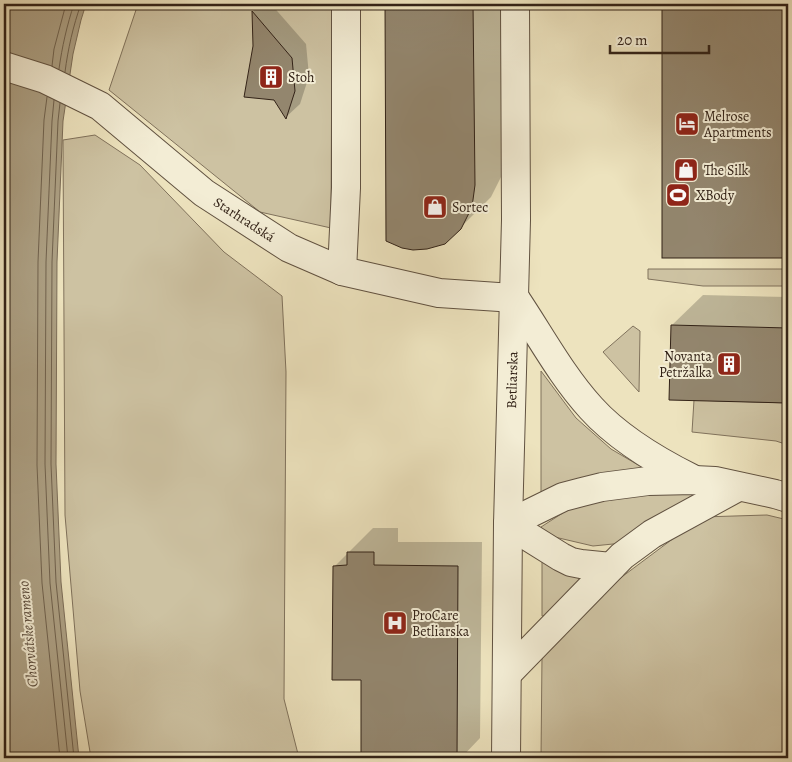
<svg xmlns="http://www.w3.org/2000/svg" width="792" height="762" font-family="Alegreya,serif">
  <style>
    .green { fill: #cdc2a2; stroke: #80725c }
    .water { fill: #ada185; stroke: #7c6e59 }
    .shadow { fill: #0003 }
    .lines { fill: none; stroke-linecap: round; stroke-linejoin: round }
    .shore { stroke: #70624e; stroke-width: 1 }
    .building { fill: #93866e; stroke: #322217 }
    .minor-casing { stroke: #615241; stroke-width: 30 }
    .minor { stroke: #f3edd5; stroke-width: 28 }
    .labels { text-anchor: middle; stroke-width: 4; stroke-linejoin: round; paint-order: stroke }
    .poi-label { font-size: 14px; fill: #322217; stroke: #f3edd5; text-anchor: start }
    .street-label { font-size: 14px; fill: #322217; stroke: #f3edd5 }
    .water-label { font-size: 15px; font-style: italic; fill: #5d4e3e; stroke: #f3edd5 }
  </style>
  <rect width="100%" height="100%" fill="#ede3be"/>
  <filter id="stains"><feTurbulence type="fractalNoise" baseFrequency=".004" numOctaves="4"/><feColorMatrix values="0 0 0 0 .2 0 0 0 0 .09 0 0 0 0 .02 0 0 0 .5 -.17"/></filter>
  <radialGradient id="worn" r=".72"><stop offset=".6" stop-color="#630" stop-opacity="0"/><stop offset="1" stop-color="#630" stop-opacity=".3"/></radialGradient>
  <!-- green -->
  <g class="green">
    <polygon points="138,4 332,4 331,228 260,212 109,90"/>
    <polygon points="95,135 140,165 224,252 282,296 286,372 284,699 299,758 91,758 80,691 65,515 63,140"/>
    <polygon points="648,269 784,269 784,286 703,286 648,279"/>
    <polygon points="633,326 640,331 639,392 603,352"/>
    <polygon points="541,371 576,418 611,449 650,472 541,495"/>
    <polygon points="694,400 788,403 788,445 776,441 692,432"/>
    <polygon points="701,490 650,522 623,543 593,546 546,535 541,527 572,507 601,498"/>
    <polygon points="767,515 788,520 788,758 541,758 542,656 607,588 702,517"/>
    <polygon points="542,561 588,574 551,615 542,616"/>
  </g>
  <!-- water -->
  <polygon class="water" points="4,4 86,4 81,20 73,54 63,121 57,262 56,464 61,582 79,758 4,758"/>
  <!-- shadow -->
  <g class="shadow">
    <polygon points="261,4 271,4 306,44 309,76 300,104 286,117 254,46 253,11"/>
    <polygon points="387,4 504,4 502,175 491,197 460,228 387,240"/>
    <polygon points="665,4 788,4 788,257 664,257 663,5"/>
    <polygon points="703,295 788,297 788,401 671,399 672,325"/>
    <polygon points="373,528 398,528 398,542 482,542 480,738 461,758 362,758 362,678 335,566"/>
  </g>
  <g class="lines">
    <!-- shore -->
    <g class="shore">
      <polyline points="52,66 54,49 66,4"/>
      <path d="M59,69c3,-22 8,-44 15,-65"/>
      <path d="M65,72c3,-23 8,-46 16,-68"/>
      <polyline points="47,97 44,120 38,262 37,465 42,583 60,758"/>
      <polyline points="54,100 52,121 46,262 45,464 50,583 68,758"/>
      <polyline points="60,103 58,121 52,262 51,464 56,582 74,758"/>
    </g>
  </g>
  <!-- building -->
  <g class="building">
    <polygon points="385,4 473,4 475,185 472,207 461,229 445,244 427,249 413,250 402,248 386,241"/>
    <rect x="662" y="5" width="126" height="253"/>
    <polygon points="252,11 292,58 295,91 286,119 274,100 244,97 253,46"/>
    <polygon points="671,325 788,328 788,403 669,400"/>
    <polygon points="347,552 374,552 374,565 458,566 457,758 361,758 361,680 332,680 333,566 347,565"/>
  </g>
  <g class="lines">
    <defs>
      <g id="minor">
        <path id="s1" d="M4,66l41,13 55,27 104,87 85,55 53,23 97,22 76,5"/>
        <polyline points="342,271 346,188 346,4"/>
        <path d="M515,298c25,37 46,77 76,110 27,30 64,52 100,70"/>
        <polyline points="508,524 563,497 582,492 602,487 648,481 694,480 715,481 775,494 788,498"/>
        <polyline points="508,524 561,557 571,562 581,564 611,567"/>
        <polyline points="507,674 622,556 652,534 738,487"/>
        <path id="s2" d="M506,758l2,-234 8,-304 -1,-216"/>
      </g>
    </defs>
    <!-- minor casing -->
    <use href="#minor" class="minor-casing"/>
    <!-- minor -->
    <use href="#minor" class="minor"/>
  </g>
  <!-- icons -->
  <defs>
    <symbol id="building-square" viewBox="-11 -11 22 22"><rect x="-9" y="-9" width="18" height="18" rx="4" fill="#8f2418" stroke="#f3edd5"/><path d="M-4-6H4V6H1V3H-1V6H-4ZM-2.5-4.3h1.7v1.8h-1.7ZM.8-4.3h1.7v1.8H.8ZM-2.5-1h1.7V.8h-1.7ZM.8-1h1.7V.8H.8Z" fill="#fff"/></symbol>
    <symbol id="hotel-square" viewBox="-11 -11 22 22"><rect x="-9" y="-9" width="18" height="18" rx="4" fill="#8f2418" stroke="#f3edd5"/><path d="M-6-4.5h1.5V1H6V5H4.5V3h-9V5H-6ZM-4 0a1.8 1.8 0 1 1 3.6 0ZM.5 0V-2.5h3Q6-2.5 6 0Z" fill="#fff"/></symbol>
    <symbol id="shop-square" viewBox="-11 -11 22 22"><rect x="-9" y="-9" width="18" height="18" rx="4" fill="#8f2418" stroke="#f3edd5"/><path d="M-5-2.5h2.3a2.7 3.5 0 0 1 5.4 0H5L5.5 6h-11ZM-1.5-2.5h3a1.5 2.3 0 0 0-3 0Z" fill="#fff"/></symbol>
    <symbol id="stadium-square" viewBox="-11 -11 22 22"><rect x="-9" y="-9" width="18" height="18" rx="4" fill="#8f2418" stroke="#f3edd5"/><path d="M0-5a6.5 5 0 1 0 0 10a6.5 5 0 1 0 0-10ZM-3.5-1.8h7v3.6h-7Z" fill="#fff"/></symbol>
    <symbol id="hospital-square" viewBox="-11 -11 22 22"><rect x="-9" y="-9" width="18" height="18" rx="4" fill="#8f2418" stroke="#f3edd5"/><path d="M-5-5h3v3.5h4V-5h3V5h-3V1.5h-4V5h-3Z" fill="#fff"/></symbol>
  </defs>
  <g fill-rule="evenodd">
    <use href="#building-square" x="257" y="63" width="28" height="28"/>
    <use href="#hotel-square" x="673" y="110" width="28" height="28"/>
    <use href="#shop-square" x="672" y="156" width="28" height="28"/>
    <use href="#stadium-square" x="664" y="181" width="28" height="28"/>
    <use href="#shop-square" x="421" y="193" width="28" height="28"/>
    <use href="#building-square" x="715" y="350" width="28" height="28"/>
    <use href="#hospital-square" x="381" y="609" width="28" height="28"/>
  </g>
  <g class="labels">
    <!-- poi labels -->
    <g class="poi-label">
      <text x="288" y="82">Stoh</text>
      <text x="704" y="121">Melrose<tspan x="704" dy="16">Apartments</tspan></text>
      <text x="704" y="175">The Silk</text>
      <text x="696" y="200">XBody</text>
      <text x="452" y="212">Sortec</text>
      <text x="712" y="361" text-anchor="end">Novanta<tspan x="712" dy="16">Petržalka</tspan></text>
      <text x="412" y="620">ProCare<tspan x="412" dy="16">Betliarska</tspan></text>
    </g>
    <!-- street labels -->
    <g class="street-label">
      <text dy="5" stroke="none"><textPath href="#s1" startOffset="288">Starhradská</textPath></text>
      <text dy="5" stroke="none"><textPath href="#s2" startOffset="378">Betliarska</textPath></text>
    </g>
    <!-- water labels -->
    <g class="water-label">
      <text transform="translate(28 634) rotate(-95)" y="5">Chorvátske rameno</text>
    </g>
  </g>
  <!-- margin -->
  <rect width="792" height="762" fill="none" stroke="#ede3be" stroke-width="20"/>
  <rect x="5" y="5" width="782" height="752" fill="none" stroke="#322217" stroke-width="2.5"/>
  <rect x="10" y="10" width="772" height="742" fill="none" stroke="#322217"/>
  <!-- scale -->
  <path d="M610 45v8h99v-8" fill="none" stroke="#322217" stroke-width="2.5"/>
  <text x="617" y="45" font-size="15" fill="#322217" stroke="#f3edd5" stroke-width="4" paint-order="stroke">20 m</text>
  <rect width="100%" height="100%" filter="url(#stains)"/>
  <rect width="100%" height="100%" fill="url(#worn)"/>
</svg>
